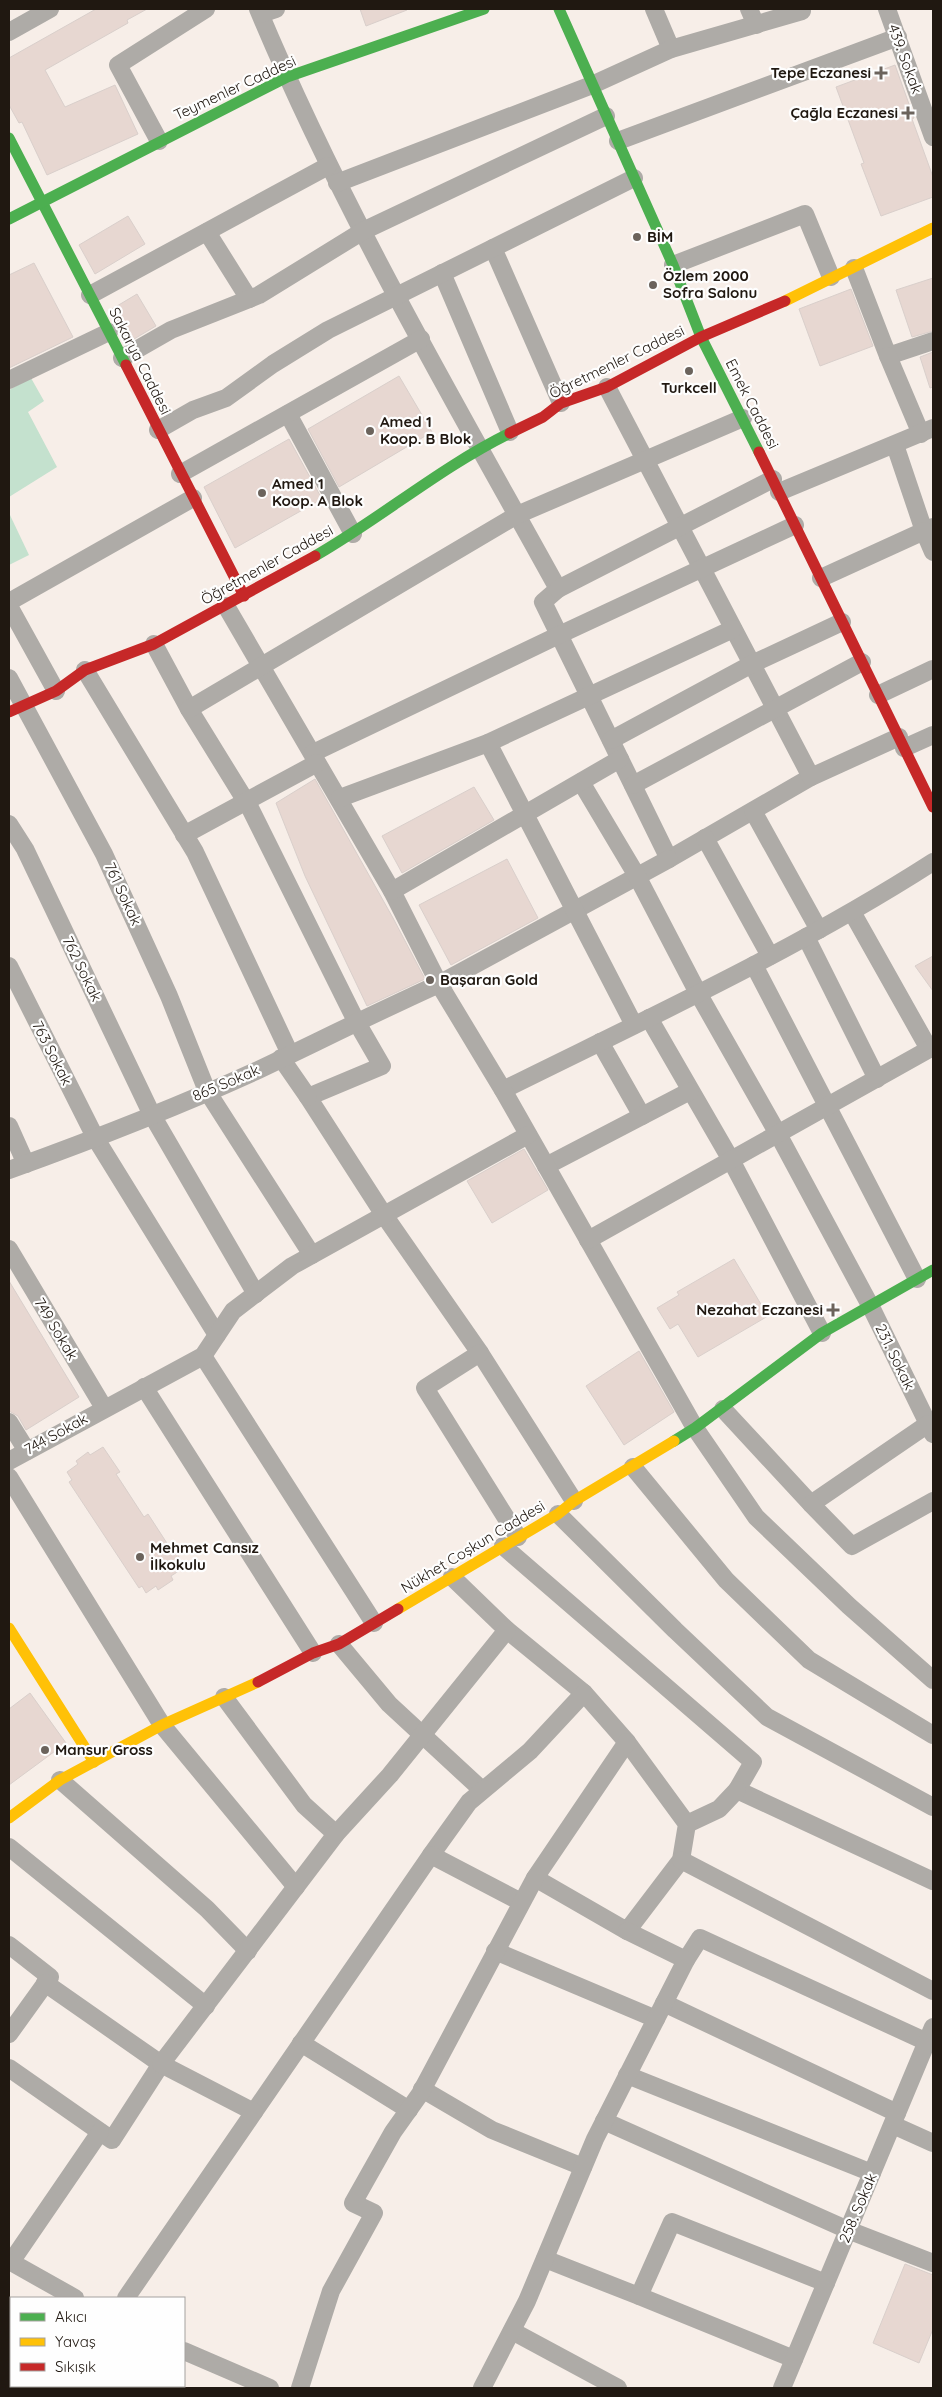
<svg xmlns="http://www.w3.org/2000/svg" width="942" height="2397" font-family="Quicksand,sans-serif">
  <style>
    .green { fill: #c4e1ce }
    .building { fill: #e7d7d1; stroke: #d9cfcb }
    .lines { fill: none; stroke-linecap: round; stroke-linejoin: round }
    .street { stroke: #aeaba7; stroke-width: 18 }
    .fast { stroke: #4caf50; stroke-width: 11 }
    .slow { stroke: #ffc107; stroke-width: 11 }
    .jam { stroke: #c62828; stroke-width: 11 }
    .poi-dot { fill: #6b635c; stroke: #fefefe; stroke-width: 2 }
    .labels { text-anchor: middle; stroke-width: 4.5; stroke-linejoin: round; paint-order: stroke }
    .street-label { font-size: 15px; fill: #201811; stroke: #fefefe }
    .poi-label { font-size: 15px; font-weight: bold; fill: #201811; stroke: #fefefe; text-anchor: start }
  </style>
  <rect width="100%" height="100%" fill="#f7eee8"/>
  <!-- green -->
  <g class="green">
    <polygon points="31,378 44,401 28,412 57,467 9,497 9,390"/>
    <polygon points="9,513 29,555 9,565"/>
  </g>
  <!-- building -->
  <g class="building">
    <polygon points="96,9 147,9 127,20 128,23 45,70 65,107 115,85 138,134 47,175 22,122 19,123 9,105 9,58"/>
    <polygon points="360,9 407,9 407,10 366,26"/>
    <polygon points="895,65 914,118 912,119 933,177 933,197 881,216 861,164 864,163 836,87"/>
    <polygon points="128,216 145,244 95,274 79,245"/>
    <polygon points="34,263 73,337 9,368 9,275"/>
    <polygon points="933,278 933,331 912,337 896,290"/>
    <polygon points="851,289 873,346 820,366 799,309"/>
    <polygon points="137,294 156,326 129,342 112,309"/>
    <polygon points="933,352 933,387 930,388 920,357"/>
    <polygon points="399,376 432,432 339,487 308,429"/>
    <polygon points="289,439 322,499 235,548 204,487"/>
    <polygon points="315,779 393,918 425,979 367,1006 305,876 276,803"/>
    <polygon points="474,787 494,820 402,873 382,836"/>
    <polygon points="507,859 538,918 451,965 419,905"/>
    <polygon points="933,956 933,991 915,966"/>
    <polygon points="524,1149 548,1190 492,1223 467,1181"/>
    <polygon points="734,1259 768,1316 698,1357 678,1324 670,1329 657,1308 679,1295 677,1292"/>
    <polygon points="9,1281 79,1397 26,1430 18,1416 9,1411"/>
    <polygon points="639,1351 674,1412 624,1445 586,1386"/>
    <polygon points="103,1447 120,1472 116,1474 144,1517 148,1514 174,1554 176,1552 185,1567 171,1576 173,1580 158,1590 156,1586 146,1593 142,1586 139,1588 69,1482 72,1480 67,1472 78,1464 76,1461 88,1452 90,1455"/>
    <polygon points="30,1693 66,1743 9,1785 9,1709"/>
    <polygon points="905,2264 933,2275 933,2329 919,2363 873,2343"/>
  </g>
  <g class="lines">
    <!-- street -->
    <g class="street">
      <path d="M258,9c84,201 195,390 300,580l-15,13 126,257 142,-82"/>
      <polyline points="654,9 671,49"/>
      <polyline points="749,9 756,25"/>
      <polyline points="887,9 933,137"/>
      <polyline points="261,14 276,9"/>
      <polyline points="9,32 50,9"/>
      <polyline points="159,141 118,65 206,9"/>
      <polyline points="618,141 898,37"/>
      <polyline points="337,183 592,85 671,49 802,11"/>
      <polyline points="207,232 249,299"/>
      <polyline points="493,248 561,403"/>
      <polyline points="673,265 805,214 831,277"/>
      <polyline points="854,268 888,356 933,341"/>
      <polyline points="442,273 510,432"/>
      <polyline points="90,295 328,166"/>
      <polyline points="888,356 921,434"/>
      <polyline points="122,358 171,330 259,295 363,231 606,116"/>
      <polyline points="9,380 109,332"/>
      <polyline points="607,387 811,777 899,737"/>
      <polyline points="288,414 353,534"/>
      <polyline points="158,430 193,410 226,398 273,364 328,330 634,178"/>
      <polyline points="895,445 924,531 933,527"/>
      <polyline points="180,474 421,339"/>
      <polyline points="779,492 933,428"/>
      <polyline points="821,578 924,531 933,552"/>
      <polyline points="558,589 773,479"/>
      <polyline points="9,602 193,498"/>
      <polyline points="9,606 56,691"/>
      <polyline points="226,606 392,891 439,984 669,859"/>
      <polyline points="154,644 189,709 250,808 356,1021 382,1066 308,1097 384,1215 480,1353 574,1501"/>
      <polyline points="85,670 195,852 290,1054"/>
      <polyline points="9,678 104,854 169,996 207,1091 312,1255"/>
      <polyline points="878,695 933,669"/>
      <polyline points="189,709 517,515 743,418"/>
      <polyline points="611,740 752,664 842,622"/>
      <polyline points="488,743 634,1025"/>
      <polyline points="904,748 933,735"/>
      <polyline points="313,753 559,635 795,525"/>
      <polyline points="581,782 637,876 698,993 778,1134 871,1307 933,1434"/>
      <polyline points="633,785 862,662"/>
      <polyline points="340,798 488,743 733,629"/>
      <polyline points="753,811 819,930"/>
      <polyline points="9,824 25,849 152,1115 256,1294"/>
      <polyline points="184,835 317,763"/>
      <polyline points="705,838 770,956"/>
      <polyline points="392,891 620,759"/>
      <polyline points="852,912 929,1049"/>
      <polyline points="806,937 877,1079"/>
      <polyline points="754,965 917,1279"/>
      <polyline points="9,966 96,1139 217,1335"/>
      <polyline points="649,1018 731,1160 822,1333"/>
      <polyline points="600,1042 642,1116"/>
      <polyline points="281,1058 308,1097"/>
      <path d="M503,1090c145,-72 293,-140 430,-228"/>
      <polyline points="9,1126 26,1164"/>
      <polyline points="546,1166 690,1091"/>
      <path d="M9,1170c83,-30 166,-62 247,-99 61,-29 121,-59 183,-87l64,106 192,338 61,89 93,89 84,74"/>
      <polyline points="588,1240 933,1047"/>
      <polyline points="9,1249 104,1408"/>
      <polyline points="480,1353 425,1388 518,1537"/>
      <polyline points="203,1356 374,1623"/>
      <polyline points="144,1387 313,1653"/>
      <polyline points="723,1409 811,1504 928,1424"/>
      <polyline points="9,1422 27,1451"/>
      <polyline points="9,1461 203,1356 233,1311 292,1266 528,1135"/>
      <polyline points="633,1467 726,1580 809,1660 933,1735"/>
      <polyline points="9,1477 162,1725 296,1887"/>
      <polyline points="811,1504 852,1546 933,1501"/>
      <polyline points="558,1514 675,1630 767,1717 933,1807"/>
      <polyline points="503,1546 753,1762 737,1790 933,1881"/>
      <polyline points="452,1577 507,1630 584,1693 627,1742 687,1824 681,1860 627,1931 535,1878"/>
      <polyline points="339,1644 389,1704 482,1790"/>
      <polyline points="224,1697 304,1805 336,1834"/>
      <polyline points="60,1780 207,1909 248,1951"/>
      <polyline points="687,1824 719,1809 737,1790"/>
      <polyline points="9,1847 206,2006"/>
      <polyline points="431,1855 469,1802 530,1751 584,1693"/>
      <polyline points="681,1860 933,1991"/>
      <polyline points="9,1945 50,1977 9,2034"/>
      <polyline points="495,1951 656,2019"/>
      <polyline points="686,1960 700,1938 927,2042"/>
      <polyline points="664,2003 897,2113"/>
      <polyline points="301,2043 409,2110"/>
      <polyline points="9,2068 112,2140 161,2064 45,1983"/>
      <polyline points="627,2075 872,2173"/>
      <polyline points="422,2089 492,2130 583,2167"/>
      <polyline points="254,2112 431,1855 521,1902"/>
      <polyline points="604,2121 848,2230 933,2263"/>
      <polyline points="893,2125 933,2143"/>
      <polyline points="545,2259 639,2296"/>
      <polyline points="75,2298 11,2262 100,2132"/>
      <polyline points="126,2298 254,2112 161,2064 336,1834 390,1775 507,1630"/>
      <polyline points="512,2331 618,2388"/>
      <polyline points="184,2351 270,2388"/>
      <polyline points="794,2359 639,2296 672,2222 826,2283"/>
      <polyline points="117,2386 122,2388"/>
      <polyline points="97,2388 98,2386"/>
      <polyline points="300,2388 331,2291 374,2213 353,2203 393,2132 420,2094 535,1878 627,1742"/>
      <polyline points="482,2388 527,2301 595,2139 686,1960 627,1931"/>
      <polyline points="782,2388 933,2027"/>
    </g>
    <!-- fast -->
    <g class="fast">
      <polyline points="559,9 673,265 701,337 759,452"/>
      <polyline points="9,138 126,365"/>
      <polyline points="9,219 287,77 484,9"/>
      <path d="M315,556c66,-38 126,-89 195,-123"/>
      <polyline points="674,1441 695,1428 822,1333 933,1270"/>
    </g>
    <!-- slow -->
    <g class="slow">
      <polyline points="785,301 933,228"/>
      <polyline points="398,1609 558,1514 574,1501 674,1441"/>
      <polyline points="9,1628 94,1762"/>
      <polyline points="9,1818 60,1780 162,1725 258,1682"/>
    </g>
    <!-- jam -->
    <g class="jam">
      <polyline points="126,365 244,596"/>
      <polyline points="510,433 543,417 561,403 607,387 701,337 785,301"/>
      <polyline points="759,452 933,807"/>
      <polyline points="9,712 56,691 85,670 154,644 315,556"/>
      <polyline points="258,1682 313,1653 339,1644 398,1609"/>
    </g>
  </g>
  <!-- markers -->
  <g class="poi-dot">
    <path d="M878.5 65.5h5v5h5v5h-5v5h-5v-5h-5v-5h5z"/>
    <path d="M905.5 105.5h5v5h5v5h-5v5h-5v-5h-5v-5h5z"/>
    <circle cx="637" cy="237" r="5"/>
    <circle cx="653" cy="285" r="5"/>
    <circle cx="689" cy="371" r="5"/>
    <circle cx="370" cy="431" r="5"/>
    <circle cx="262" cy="493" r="5"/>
    <circle cx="430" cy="980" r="5"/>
    <path d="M830.5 1302.5h5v5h5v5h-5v5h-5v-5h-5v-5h5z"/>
    <circle cx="140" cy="1557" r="5"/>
    <circle cx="45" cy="1750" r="5"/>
  </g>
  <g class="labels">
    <!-- street labels -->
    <g class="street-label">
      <text transform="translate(905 59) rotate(70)" y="5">439. Sokak</text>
      <text transform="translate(235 88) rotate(-25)" y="5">Teymenler Caddesi</text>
      <text transform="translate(140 361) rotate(63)" y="5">Sakarya Caddesi</text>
      <text transform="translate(617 362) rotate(-26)" y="5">Öğretmenler Caddesi</text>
      <text transform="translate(752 404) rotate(63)" y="5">Emek Caddesi</text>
      <text transform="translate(267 565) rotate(-29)" y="5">Öğretmenler Caddesi</text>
      <text transform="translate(123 894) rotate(65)" y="5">761 Sokak</text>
      <text transform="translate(82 969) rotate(64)" y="5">762 Sokak</text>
      <text transform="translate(52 1053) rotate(63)" y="5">763 Sokak</text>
      <text transform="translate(226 1083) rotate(-23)" y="5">865 Sokak</text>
      <text transform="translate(56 1329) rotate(59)" y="5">749 Sokak</text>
      <text transform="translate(895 1357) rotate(64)" y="5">231. Sokak</text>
      <text transform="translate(56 1434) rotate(-29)" y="5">744 Sokak</text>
      <text transform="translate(473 1547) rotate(-31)" y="5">Nükhet Coşkun Caddesi</text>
      <text transform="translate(858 2208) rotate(-67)" y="5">258. Sokak</text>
    </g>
    <!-- poi labels -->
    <g class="poi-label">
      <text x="871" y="78" text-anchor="end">Tepe Eczanesi</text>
      <text x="898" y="118" text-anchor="end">Çağla Eczanesi</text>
      <text x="647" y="242">BİM</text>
      <text x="663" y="281">Özlem 2000<tspan x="663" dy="17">Sofra Salonu</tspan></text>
      <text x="689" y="393" text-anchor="middle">Turkcell</text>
      <text x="380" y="427">Amed 1<tspan x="380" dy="17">Koop. B Blok</tspan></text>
      <text x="272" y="489">Amed 1<tspan x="272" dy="17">Koop. A Blok</tspan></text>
      <text x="440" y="985">Başaran Gold</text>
      <text x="823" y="1315" text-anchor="end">Nezahat Eczanesi</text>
      <text x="150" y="1553">Mehmet Cansız<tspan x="150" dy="17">İlkokulu</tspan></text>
      <text x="55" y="1755">Mansur Gross</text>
    </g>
  </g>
  <!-- border -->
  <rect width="942" height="2397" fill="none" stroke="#201811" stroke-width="20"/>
  <!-- legend -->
  <rect x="10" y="2297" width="175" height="90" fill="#fefefe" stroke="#a5a29f"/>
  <rect x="20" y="2313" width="25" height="8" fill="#4caf50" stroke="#a5a29f"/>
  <text x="55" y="2322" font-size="15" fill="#201811">Akıcı</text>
  <rect x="20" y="2338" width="25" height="8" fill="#ffc107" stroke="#a5a29f"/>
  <text x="55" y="2347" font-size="15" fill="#201811">Yavaş</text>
  <rect x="20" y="2363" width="25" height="8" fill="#c62828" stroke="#a5a29f"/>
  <text x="55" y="2372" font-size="15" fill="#201811">Sıkışık</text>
</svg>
